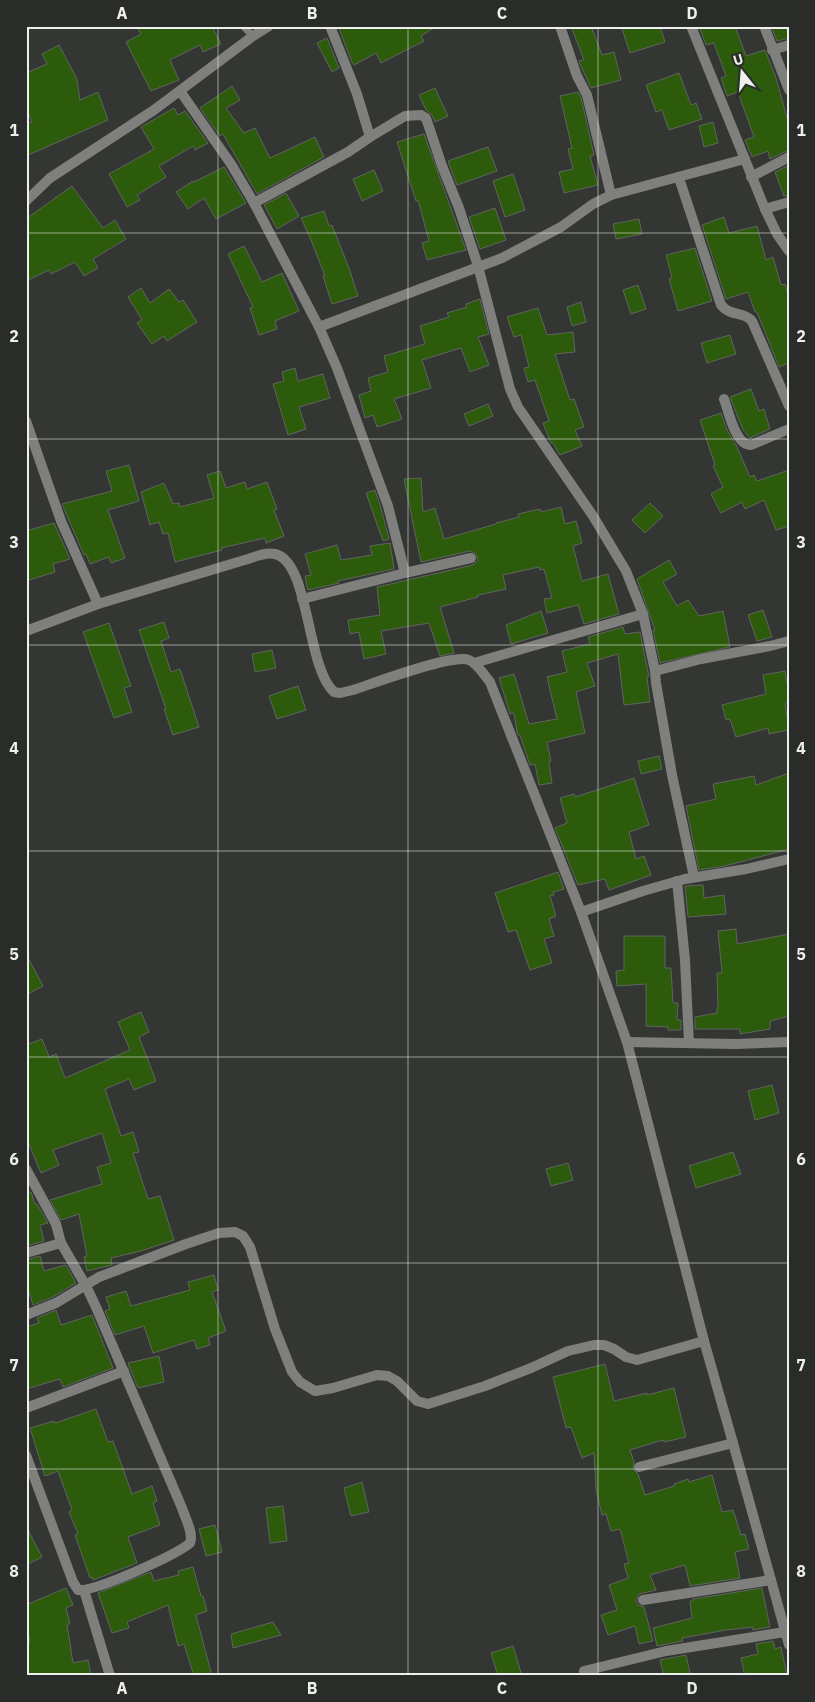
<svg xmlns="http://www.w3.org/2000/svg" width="815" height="1702" font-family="'IBM Plex Sans',sans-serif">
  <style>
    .building { fill: #2c5b0c; stroke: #616460 }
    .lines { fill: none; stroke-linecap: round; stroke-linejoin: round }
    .lane { stroke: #7f807e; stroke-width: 7 }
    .street { stroke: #7f807e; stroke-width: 10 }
    .grid { fill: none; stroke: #eef0ed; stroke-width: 1; stroke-opacity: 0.55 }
    .neatline { fill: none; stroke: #eef0ed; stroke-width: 2 }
    .grid-label { font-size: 16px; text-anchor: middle; font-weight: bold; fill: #eef0ed }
  </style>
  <rect width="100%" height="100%" fill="#333632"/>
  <!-- building -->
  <g class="building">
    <polygon points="137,26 212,26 221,44 203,52 200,45 170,60 179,80 151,91 126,42 141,34"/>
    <polygon points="338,26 437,26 421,36 424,41 381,63 376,53 354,65 352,62"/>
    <polygon points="571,26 591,26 602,55 614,52 621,80 591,88 580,64 579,61 584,60"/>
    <polygon points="621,26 660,26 665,42 630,53"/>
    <polygon points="699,26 735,26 746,56 765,50 776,78 789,125 789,150 770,159 768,151 752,157 745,140 754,137 738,92 727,96 721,78 726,76 714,43 706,45"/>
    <polygon points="771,26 786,26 789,38 777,41"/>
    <polygon points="327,38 339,68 332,72 317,43"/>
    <polygon points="59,45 77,79 80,100 98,92 108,120 26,156 26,123 32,122 26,108 26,73 47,64 42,54"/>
    <polygon points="679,73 691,105 696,103 702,119 669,130 662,110 656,112 646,85"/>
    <polygon points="232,86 240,100 226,108 244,133 255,128 270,158 315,137 324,157 257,194 223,134 220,136 200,108"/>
    <polygon points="435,88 448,116 435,122 432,115 426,110 419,95"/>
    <polygon points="578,92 581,97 594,155 590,156 598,185 564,193 559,172 573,169 568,149 572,148 560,96"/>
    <polygon points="174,108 178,115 185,111 208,143 195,150 193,146 159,166 166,177 137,195 140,200 127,207 109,174 154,149 141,127"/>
    <polygon points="713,122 718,143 704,147 699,126"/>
    <polygon points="424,134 466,250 427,260 422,243 429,241 418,200 416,201 397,142"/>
    <polygon points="488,147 497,171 457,185 448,161"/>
    <polygon points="789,165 789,195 784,196 775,172"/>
    <polygon points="224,167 246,203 216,219 204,198 188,209 176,192 193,181 194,182"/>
    <polygon points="374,170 383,191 362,201 353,179"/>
    <polygon points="513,174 525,210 505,217 493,181"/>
    <polygon points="72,186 103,228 115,220 126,239 93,259 98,268 84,276 75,262 51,274 49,270 26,281 26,219"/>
    <polygon points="286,193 299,216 277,229 264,205"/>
    <polygon points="495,208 506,240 480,249 469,217"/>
    <polygon points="324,211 329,226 332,225 349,268 358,296 332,304 323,276 325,276 311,240 301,218"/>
    <polygon points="724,217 729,233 757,226 766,260 773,257 781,285 785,284 789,297 789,363 779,367 757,312 755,312 748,292 726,299 702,225"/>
    <polygon points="639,219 642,234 616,239 613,224"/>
    <polygon points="244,246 262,282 282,273 299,311 275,321 277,329 259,335 250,308 253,307 228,254"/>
    <polygon points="695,248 712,301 678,311 669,279 672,278 666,255"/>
    <polygon points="638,285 646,309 631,314 623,290"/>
    <polygon points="141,288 150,303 169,289 179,302 183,300 197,322 167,341 164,336 152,344 137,323 142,320 128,297"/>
    <polygon points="480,299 489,334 478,337 489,365 470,372 461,348 422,360 431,388 394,399 402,419 377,427 373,415 365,418 359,395 371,391 368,378 388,372 384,356 425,344 420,326 449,317 447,313 467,307 466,304"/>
    <polygon points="581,302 586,322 572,326 567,307"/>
    <polygon points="538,308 547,335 573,332 575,352 555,354 570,400 574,399 584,427 575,430 582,446 560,455 553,443 551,443 543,423 549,421 535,380 528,382 524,368 529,367 521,335 514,337 507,317"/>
    <polygon points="730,335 736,354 707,363 701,343"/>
    <polygon points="295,368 298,381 323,374 330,398 299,407 306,429 288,435 273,384 284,381 282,372"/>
    <polygon points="751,389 759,411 764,409 770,429 750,438 743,430 730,397"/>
    <polygon points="488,404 493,416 469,426 464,414"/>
    <polygon points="721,413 727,430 736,445 750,477 754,475 757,481 789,470 789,526 776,530 764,500 745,509 742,502 721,513 711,494 723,487 713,466 715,465 700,420"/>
    <polygon points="129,465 139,501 108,510 125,558 111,563 109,557 90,564 86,554 84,555 62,504 112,491 106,471"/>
    <polygon points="220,471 226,488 245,482 247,489 267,482 277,509 274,510 284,536 266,543 265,538 221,548 222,550 175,562 168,533 163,534 159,522 150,525 141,492 164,483 173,504 179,503 180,507 214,498 207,475"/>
    <polygon points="421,478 423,512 435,508 444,539 496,524 496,523 519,517 518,514 540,509 541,512 561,507 565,524 576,521 582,543 573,546 582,581 608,574 619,614 584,624 578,605 547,613 544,599 552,598 544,569 540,570 539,567 503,575 506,589 478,595 478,597 440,607 454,653 440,656 429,623 381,631 386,654 364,659 359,632 350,634 348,620 380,615 377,587 473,565 478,560 476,554 470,551 421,562 404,479"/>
    <polygon points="375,490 381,508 389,539 383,541 366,493"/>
    <polygon points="650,503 663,516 645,533 632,520"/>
    <polygon points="54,523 70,559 53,564 55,572 26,581 26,531"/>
    <polygon points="390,543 394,569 338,581 339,583 308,590 305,576 311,575 305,554 337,545 341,560 372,555 370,546"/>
    <polygon points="669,560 677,574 663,582 677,606 688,600 699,616 723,611 730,647 660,663 653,630 655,630 637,579"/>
    <polygon points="763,610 772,637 757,641 748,615"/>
    <polygon points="541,611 548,633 511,644 506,625"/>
    <polygon points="164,622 169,638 161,641 171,672 180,669 199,727 173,735 164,709 166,709 139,630"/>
    <polygon points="109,623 131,686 124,688 132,712 114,718 83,632"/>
    <polygon points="623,627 625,634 640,632 648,672 649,676 647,677 650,702 624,705 618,654 587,663 595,686 576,692 585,733 547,742 551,761 549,762 552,783 539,785 535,764 530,765 520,735 518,735 517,732 514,713 510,714 499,678 514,674 529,724 557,719 547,677 567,672 562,651 590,644 588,637"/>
    <polygon points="272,650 276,668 255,672 252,654"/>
    <polygon points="785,671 789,693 789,702 785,703 789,730 769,734 768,728 736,737 730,719 726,720 722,705 766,694 763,675"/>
    <polygon points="298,686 306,710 277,719 269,696"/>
    <polygon points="659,756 662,769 641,774 638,761"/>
    <polygon points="789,773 789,849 725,866 699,870 686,806 716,799 713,784 754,776 756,785"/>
    <polygon points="634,778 649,825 629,832 636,859 644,856 651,875 609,890 605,879 578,885 555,828 567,823 560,798 574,794 575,797"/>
    <polygon points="558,872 564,889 553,892 554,895 550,896 556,916 549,919 554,936 544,939 552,963 530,970 516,930 508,932 495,893"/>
    <polygon points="703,885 704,898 724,895 726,914 688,917 685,886"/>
    <polygon points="736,929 737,944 789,934 789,1016 770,1021 770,1029 740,1034 740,1029 695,1029 695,1017 717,1013 717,1008 718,1008 717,973 722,973 718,931"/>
    <polygon points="624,936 665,936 665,968 671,968 673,1003 678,1003 677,1020 681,1020 681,1030 668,1030 668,1027 646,1026 646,984 617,986 616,971 624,970"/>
    <polygon points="26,954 43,986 26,995"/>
    <polygon points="141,1012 149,1032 139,1037 156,1081 134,1090 129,1079 105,1089 121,1136 133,1132 139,1152 133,1153 148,1199 160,1196 174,1240 141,1251 111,1258 112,1265 87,1271 84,1257 87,1256 79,1214 61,1220 50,1200 102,1184 97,1167 111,1163 102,1133 53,1150 59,1165 41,1173 26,1137 26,1045 42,1039 49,1057 56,1054 65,1078 130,1050 118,1022"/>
    <polygon points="772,1085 779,1113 755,1120 748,1091"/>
    <polygon points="733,1152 741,1174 696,1188 689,1166"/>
    <polygon points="568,1163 573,1180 551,1186 546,1169"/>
    <polygon points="26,1192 31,1192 35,1204 37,1204 48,1223 40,1225 44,1241 26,1246"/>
    <polygon points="40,1256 44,1271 66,1265 76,1283 53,1297 33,1305 26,1282 26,1260"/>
    <polygon points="214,1275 218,1290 212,1292 226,1331 208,1338 210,1345 197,1349 194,1340 153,1353 144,1326 115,1335 105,1311 110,1309 106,1297 126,1291 131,1306 190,1290 188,1282"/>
    <polygon points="56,1310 61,1325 92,1315 113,1368 63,1387 60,1379 26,1389 26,1327 39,1323 37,1318"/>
    <polygon points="159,1356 164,1382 138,1388 128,1363"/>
    <polygon points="605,1364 614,1401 647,1393 647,1395 674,1388 686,1437 664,1442 663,1440 630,1450 634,1462 633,1469 638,1474 645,1495 674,1486 674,1484 688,1479 689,1482 712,1475 722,1512 733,1510 741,1535 745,1534 749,1549 735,1552 740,1578 690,1586 685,1565 650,1575 656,1590 639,1594 636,1601 638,1605 644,1607 653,1641 639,1644 635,1626 608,1635 601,1615 617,1610 609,1585 628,1578 624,1564 629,1563 620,1529 611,1531 606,1514 602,1515 596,1489 594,1453 582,1458 571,1427 566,1428 553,1377"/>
    <polygon points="96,1409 108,1442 113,1441 132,1494 152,1486 157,1501 153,1503 160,1525 128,1537 137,1563 93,1580 92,1577 90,1578 75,1535 78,1534 69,1512 72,1510 58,1471 45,1476 30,1428 54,1421 55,1423"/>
    <polygon points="362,1482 369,1512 351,1516 344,1488"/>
    <polygon points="283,1506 287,1541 270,1543 266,1508"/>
    <polygon points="215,1525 222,1552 206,1556 199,1529"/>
    <polygon points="26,1526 42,1557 26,1565"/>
    <polygon points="193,1567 201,1596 203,1596 207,1611 196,1615 212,1676 194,1676 184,1644 178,1646 168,1605 127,1622 129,1628 112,1633 98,1593 151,1572 154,1581 179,1575 178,1571"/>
    <polygon points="66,1588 73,1605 66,1608 70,1624 67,1624 73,1663 88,1660 91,1676 26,1676 26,1643 30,1642 26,1622 26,1605"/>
    <polygon points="762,1588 770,1627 753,1630 753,1627 726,1630 682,1638 683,1641 657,1646 653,1628 692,1618 690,1601 693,1601 693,1599"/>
    <polygon points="273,1622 281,1635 233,1648 231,1634"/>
    <polygon points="773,1641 775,1649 781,1647 787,1676 745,1676 741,1658 758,1654 756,1644"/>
    <polygon points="513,1646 522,1676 498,1676 491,1653"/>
    <polygon points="686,1655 690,1673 679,1676 664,1676 660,1660"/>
  </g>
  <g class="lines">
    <!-- lane -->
    <polyline class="lane" points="243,26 253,36"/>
    <!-- street -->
    <g class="street">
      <polyline points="330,26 357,94 370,137"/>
      <polyline points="560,26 577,76 587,95 611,195"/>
      <polyline points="691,26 765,209 777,234 789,251"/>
      <polyline points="764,26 789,90"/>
      <polyline points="772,50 789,45"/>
      <polyline points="180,91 231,164 254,203 319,327 502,258 561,227 593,204 611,195 745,159"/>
      <polyline points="751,177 789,157"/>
      <path d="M679,178l42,127c10,12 22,6 31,16l37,85"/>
      <polyline points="26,201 50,178 154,110 253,36 269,26"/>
      <polyline points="254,203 348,152 370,137 405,116 421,115 426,118 442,166 459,208 478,266 510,389 518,407 593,516 626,571 643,614 655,671 656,683 672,775 694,877"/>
      <polyline points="765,209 789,202"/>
      <polyline points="319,327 337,368 388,506 405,573"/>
      <path d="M724,399c5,13 11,46 27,46l38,-16"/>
      <polyline points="26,421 61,521 98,604"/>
      <polyline points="302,599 405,573 471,558"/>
      <path d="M26,631l72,-27 150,-45c9,-3 18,-7 27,-5 35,8 31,113 59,138l6,1 13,-3c19,-6 100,-37 116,-30 9,4 15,15 21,22l91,230 46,130 77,299 29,102 56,202"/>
      <polyline points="474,663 643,614"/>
      <polyline points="655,671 701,659 770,646 789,641"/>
      <polyline points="677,881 685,960 689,1043"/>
      <polyline points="581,912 643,891 685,879 746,869 789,859"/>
      <polyline points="627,1042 735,1044 789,1042"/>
      <path d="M26,1169l30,55 5,19 25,43 10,21 86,201c3,10 12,25 8,35 -14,12 -95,49 -112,47l-5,-8 -47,-127"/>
      <polyline points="26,1253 61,1243"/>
      <polyline points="26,1315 56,1303 99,1277 186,1244 219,1233 235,1232 243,1236 250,1247 275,1329 292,1372 300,1382 315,1391 333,1388 377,1375 388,1376 397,1381 417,1401 428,1404 485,1386 531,1368 568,1351 594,1345 604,1345 614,1349 626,1357 637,1360 704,1341"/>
      <polyline points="26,1408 124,1371"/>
      <polyline points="639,1467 733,1443"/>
      <polyline points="84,1590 110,1676"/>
      <polyline points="643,1600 771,1580"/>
      <polyline points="584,1671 666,1651 785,1632"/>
    </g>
  </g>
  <!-- grid -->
  <path class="grid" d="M218,26v1650M408,26v1650M598,26v1650M26,233h763M26,439h763M26,645h763M26,851h763M26,1057h763M26,1263h763M26,1469h763"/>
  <!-- border -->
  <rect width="815" height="1702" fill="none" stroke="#292c28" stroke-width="55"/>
  <!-- north arrow -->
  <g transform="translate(742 72) rotate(343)" stroke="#292c28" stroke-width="4" paint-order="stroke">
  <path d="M0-4L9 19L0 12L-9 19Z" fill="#eef0ed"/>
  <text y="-8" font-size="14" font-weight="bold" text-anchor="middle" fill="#eef0ed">U</text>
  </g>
  <rect x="28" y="28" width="760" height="1646" class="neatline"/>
  <g class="grid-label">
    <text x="122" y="19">A</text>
    <text x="312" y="19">B</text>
    <text x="502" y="19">C</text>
    <text x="692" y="19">D</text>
    <text x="14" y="136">1</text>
    <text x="801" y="136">1</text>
    <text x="14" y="342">2</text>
    <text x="801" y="342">2</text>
    <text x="14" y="548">3</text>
    <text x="801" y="548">3</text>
    <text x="14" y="754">4</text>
    <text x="801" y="754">4</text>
    <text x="14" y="960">5</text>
    <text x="801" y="960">5</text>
    <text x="14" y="1165">6</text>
    <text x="801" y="1165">6</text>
    <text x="14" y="1371">7</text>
    <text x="801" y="1371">7</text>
    <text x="14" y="1577">8</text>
    <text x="801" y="1577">8</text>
    <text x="122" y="1694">A</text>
    <text x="312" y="1694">B</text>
    <text x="502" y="1694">C</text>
    <text x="692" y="1694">D</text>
  </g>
</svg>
